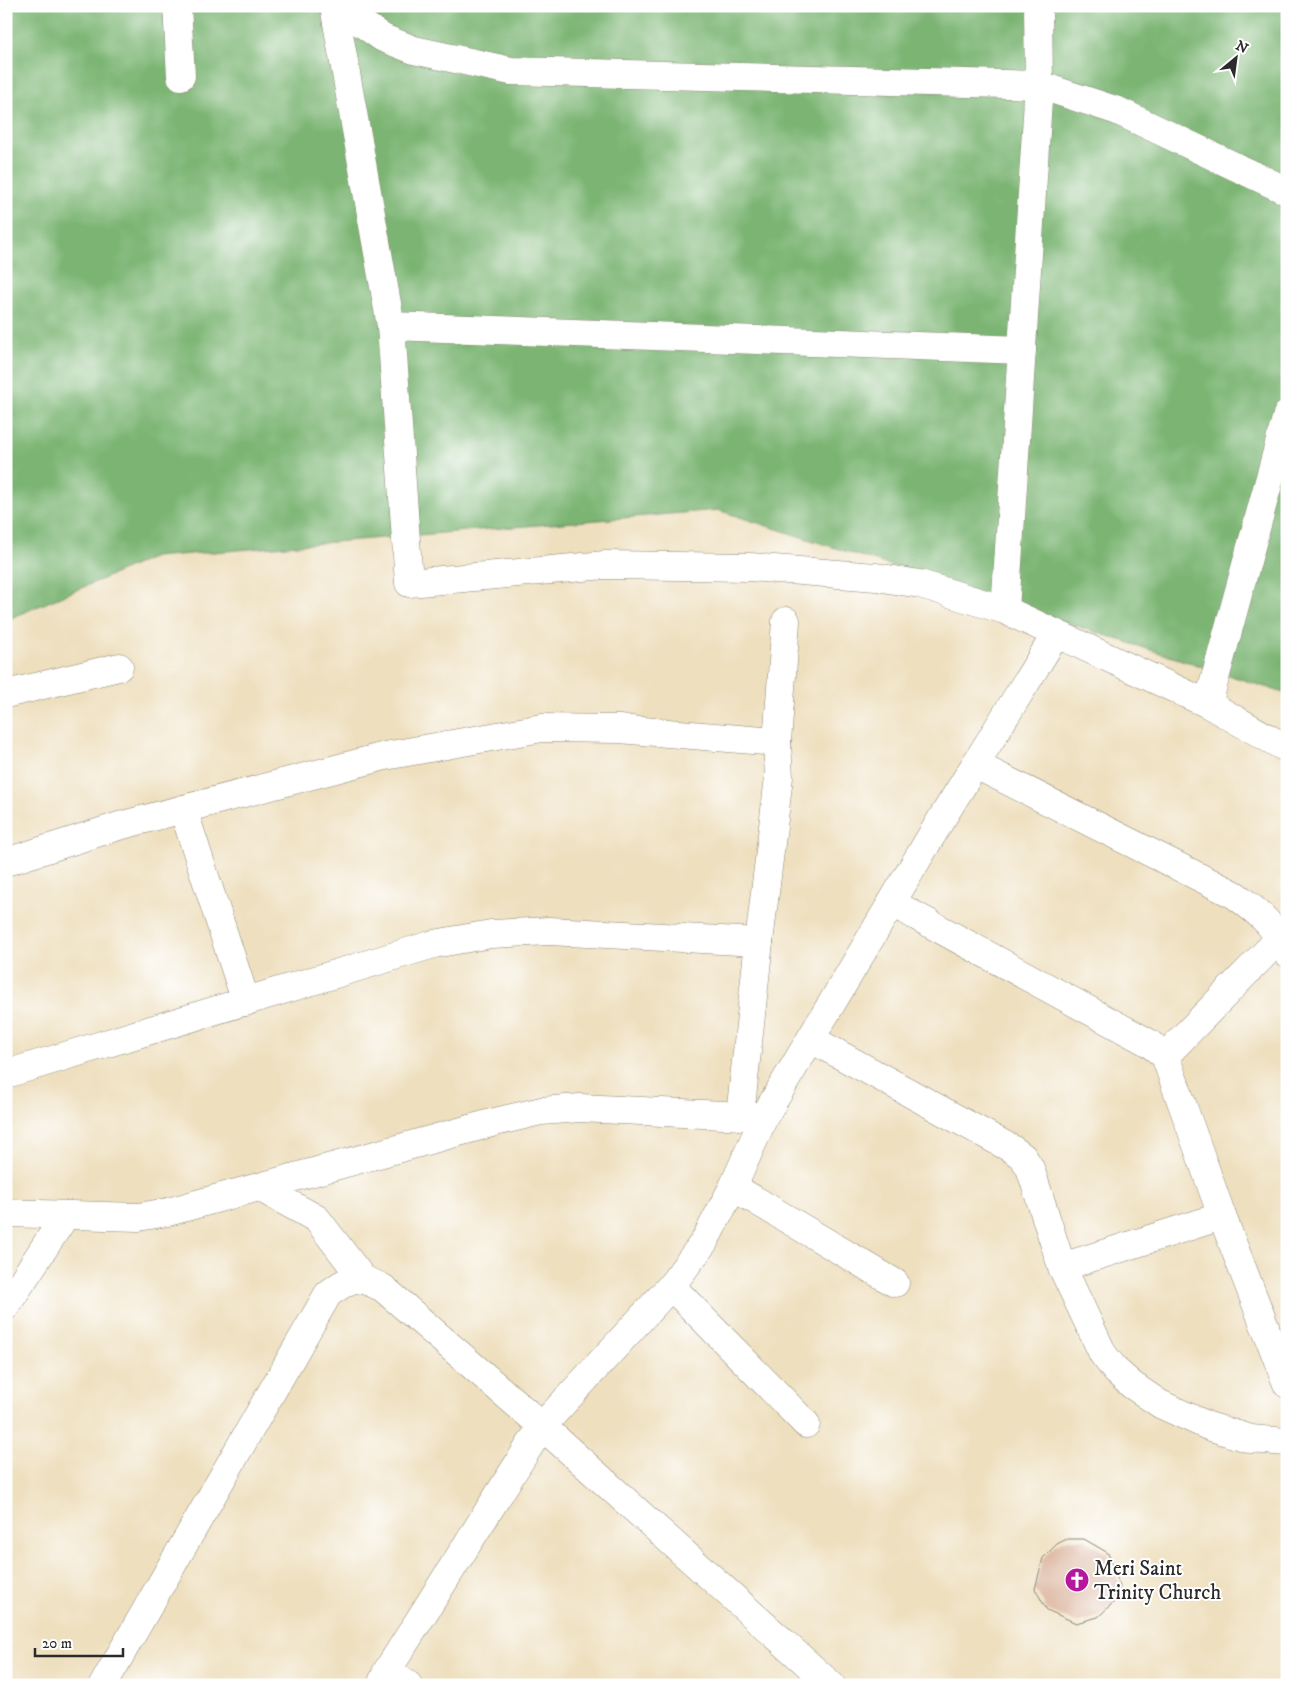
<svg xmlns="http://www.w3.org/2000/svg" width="1293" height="1691" font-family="'IM FELL DW Pica',serif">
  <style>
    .forest { fill: #7bb573; stroke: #53704f }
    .building { fill: #d6a98e }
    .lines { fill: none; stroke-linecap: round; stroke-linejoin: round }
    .minor-casing { stroke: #8c8574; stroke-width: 29 }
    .minor { stroke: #fff; stroke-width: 28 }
    .labels { text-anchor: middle; stroke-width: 4; stroke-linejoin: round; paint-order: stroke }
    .poi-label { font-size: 21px; fill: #2b2b2b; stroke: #fff; text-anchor: start }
  </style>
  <rect width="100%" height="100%" fill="#fff"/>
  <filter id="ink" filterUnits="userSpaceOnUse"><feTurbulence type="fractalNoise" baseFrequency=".02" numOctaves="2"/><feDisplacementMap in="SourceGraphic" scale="10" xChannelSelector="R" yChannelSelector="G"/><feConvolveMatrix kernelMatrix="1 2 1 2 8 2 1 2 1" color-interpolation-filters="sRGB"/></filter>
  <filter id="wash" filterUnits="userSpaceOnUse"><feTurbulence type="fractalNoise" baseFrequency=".0096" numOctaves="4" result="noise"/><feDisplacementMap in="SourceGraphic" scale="20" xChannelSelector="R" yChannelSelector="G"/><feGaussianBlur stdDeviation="1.12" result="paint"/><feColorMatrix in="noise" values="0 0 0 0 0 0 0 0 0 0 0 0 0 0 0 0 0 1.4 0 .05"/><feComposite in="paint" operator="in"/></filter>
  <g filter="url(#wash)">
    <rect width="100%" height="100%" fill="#eedfbe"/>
    <!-- forest -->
    <polygon class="forest" points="6,6 1287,6 1287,694 718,510 154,557 6,620"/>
    <g id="blocks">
      <!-- building -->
      <polygon class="building" points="1067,1539 1084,1539 1108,1553 1120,1587 1114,1602 1098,1617 1076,1623 1047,1610 1035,1589 1043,1558 1057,1544"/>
    </g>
  </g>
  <g filter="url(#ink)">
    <use href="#blocks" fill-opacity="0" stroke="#8c8574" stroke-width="1"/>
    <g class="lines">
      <defs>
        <g id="minor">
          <polyline points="177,6 181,76"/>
          <polyline points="334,6 391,326 409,583 605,565 750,567 876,577 920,584 1005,610 1208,704 1282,746 1287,746"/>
          <polyline points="337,6 383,38 414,50 511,71 1039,85 1118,111 1287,191"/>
          <polyline points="391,326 1022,350"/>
          <polyline points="1005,610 1039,85 1038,6"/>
          <polyline points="6,694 119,667"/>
          <polyline points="1208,704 1287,415"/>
          <path d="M976,765l259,130c23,17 41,31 52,58"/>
          <polyline points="183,809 246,1002"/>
          <polyline points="6,862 119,826 385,756 542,728 619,729 777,742"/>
          <polyline points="892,903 1149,1043 1165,1056 1222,1216 1287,1384"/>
          <polyline points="811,1039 1012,1149 1023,1157 1030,1168 1062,1267 1222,1216"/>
          <polyline points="1165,1056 1281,937"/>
          <polyline points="6,1074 434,944 491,934 549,931 759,942 779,777 777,742 786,621"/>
          <polyline points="740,1116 759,942"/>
          <polyline points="259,1187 317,1219 362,1278"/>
          <polyline points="733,1187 895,1283"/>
          <polyline points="6,1213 138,1217 168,1212 495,1122 541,1111 580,1108 764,1117"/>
          <polyline points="1062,1267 1103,1354 1116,1371 1132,1385 1160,1404 1208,1426 1251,1439 1287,1442"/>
          <polyline points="671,1286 806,1424"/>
          <polyline points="6,1306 65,1216"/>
          <polyline points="387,1671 408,1685"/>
          <path d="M103,1685l225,-391c25,-18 28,-19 55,-6l159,138 289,259"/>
          <polyline points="381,1685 387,1671 542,1426 671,1286 704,1242 733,1187 764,1117 939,823 1056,634"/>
        </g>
      </defs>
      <!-- minor casing -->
      <use href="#minor" class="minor-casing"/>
      <!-- minor -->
      <use href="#minor" class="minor"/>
    </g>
  </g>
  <!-- icons -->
  <defs>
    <symbol id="church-disc" viewBox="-11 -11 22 22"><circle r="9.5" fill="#b5179e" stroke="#fff"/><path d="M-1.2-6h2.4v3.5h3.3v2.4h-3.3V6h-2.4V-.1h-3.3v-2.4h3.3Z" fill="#fff"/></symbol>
  </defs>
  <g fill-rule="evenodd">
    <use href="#church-disc" x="1063" y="1566" width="28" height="28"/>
  </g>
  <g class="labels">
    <!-- poi labels -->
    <g class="poi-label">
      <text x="1094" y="1575">Meri Saint<tspan x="1094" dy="24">Trinity Church</tspan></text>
    </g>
  </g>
  <!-- margin -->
  <rect width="1293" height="1691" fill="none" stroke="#fff" stroke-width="25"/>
  <!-- north arrow -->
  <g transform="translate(1236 58) rotate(29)" stroke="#ffffff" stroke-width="4" paint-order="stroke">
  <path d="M0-4L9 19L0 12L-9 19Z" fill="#2b2b2b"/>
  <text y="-8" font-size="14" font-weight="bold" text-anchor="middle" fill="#2b2b2b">N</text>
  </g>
  <!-- scale -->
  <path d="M35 1648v8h88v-8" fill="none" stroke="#2b2b2b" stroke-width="2.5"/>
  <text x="42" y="1648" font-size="15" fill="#2b2b2b" stroke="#ffffff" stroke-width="4" paint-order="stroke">20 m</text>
</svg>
